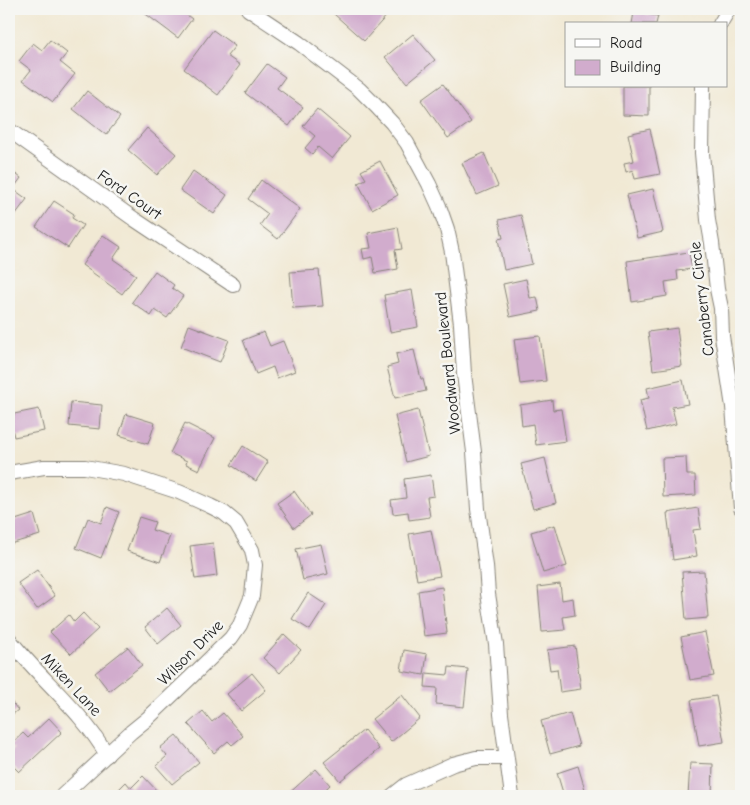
<svg xmlns="http://www.w3.org/2000/svg" width="750" height="805" font-family="'Comic Neue',sans-serif">
  <style>
    .building { fill: #d1accd }
    .lines { fill: none; stroke-linecap: round; stroke-linejoin: round }
    .minor-casing { stroke: #868278; stroke-width: 16 }
    .minor { stroke: #fff; stroke-width: 14 }
    .labels { text-anchor: middle; stroke-width: 5; stroke-linejoin: round; paint-order: stroke }
    .street-label { font-size: 16px; fill: #1c1c1c; stroke: #f6f6f2 }
  </style>
  <rect width="100%" height="100%" fill="#f6f6f2"/>
  <filter id="ink" filterUnits="userSpaceOnUse"><feTurbulence type="fractalNoise" baseFrequency=".02" numOctaves="2"/><feDisplacementMap in="SourceGraphic" scale="10" xChannelSelector="R" yChannelSelector="G"/><feConvolveMatrix kernelMatrix="1 2 1 2 8 2 1 2 1" color-interpolation-filters="sRGB"/></filter>
  <filter id="wash" filterUnits="userSpaceOnUse"><feTurbulence type="fractalNoise" baseFrequency=".0096" numOctaves="4" result="noise"/><feDisplacementMap in="SourceGraphic" scale="20" xChannelSelector="R" yChannelSelector="G"/><feGaussianBlur stdDeviation="1.12" result="paint"/><feColorMatrix in="noise" values="0 0 0 0 0 0 0 0 0 0 0 0 0 0 0 0 0 1.4 0 .05"/><feComposite in="paint" operator="in"/></filter>
  <g filter="url(#wash)">
    <rect width="100%" height="100%" fill="#f1e9d4"/>
    <g id="blocks">
      <!-- building -->
      <g class="building">
        <polygon points="145,9 179,9 192,19 178,38 143,12"/>
        <polygon points="339,9 385,9 389,13 364,41 334,14"/>
        <polygon points="634,12 658,16 656,24 632,24"/>
        <polygon points="213,30 235,46 227,56 240,65 218,95 184,69"/>
        <polygon points="413,34 435,60 407,83 385,57"/>
        <polygon points="50,40 67,53 60,62 75,74 53,102 23,80 31,70 19,61 33,43 42,50"/>
        <polygon points="267,64 285,77 277,88 303,107 289,126 245,93"/>
        <polygon points="443,84 471,122 448,138 421,100"/>
        <polygon points="623,86 649,86 649,116 623,115"/>
        <polygon points="87,91 120,117 106,135 73,109"/>
        <polygon points="317,109 350,137 332,159 318,147 312,154 305,148 315,136 303,126"/>
        <polygon points="147,128 176,154 157,175 128,150"/>
        <polygon points="650,129 660,174 635,179 633,170 626,172 624,163 634,161 628,134"/>
        <polygon points="484,153 498,186 477,195 462,163"/>
        <polygon points="380,161 398,195 372,209 358,183 366,179 361,171"/>
        <polygon points="9,169 21,178 13,189 27,199 9,223"/>
        <polygon points="193,171 227,195 214,214 180,190"/>
        <polygon points="261,180 300,209 278,239 260,225 268,214 248,199"/>
        <polygon points="653,189 663,232 637,238 627,195"/>
        <polygon points="54,201 74,214 72,218 83,225 68,248 36,227"/>
        <polygon points="521,215 532,264 504,270 498,239 503,238 499,220"/>
        <polygon points="398,227 402,249 395,250 398,269 375,273 372,257 364,259 362,249 371,248 368,233"/>
        <polygon points="103,235 121,247 113,259 136,275 122,294 82,265"/>
        <polygon points="689,252 692,269 677,271 678,280 665,282 667,296 632,302 627,261"/>
        <polygon points="319,270 323,306 293,308 290,272"/>
        <polygon points="155,271 174,285 172,288 183,296 167,318 155,310 151,316 132,302"/>
        <polygon points="526,279 530,298 537,297 540,311 510,317 503,284"/>
        <polygon points="412,290 418,327 390,332 384,295"/>
        <polygon points="189,325 229,340 220,362 181,347"/>
        <polygon points="677,328 682,366 653,370 648,332"/>
        <polygon points="264,332 270,346 283,341 295,371 277,378 273,367 256,374 243,340"/>
        <polygon points="540,336 546,381 520,384 514,339"/>
        <polygon points="414,350 421,379 423,379 426,391 395,398 387,367 398,364 396,354"/>
        <polygon points="683,380 688,404 672,407 676,424 647,431 640,400 649,398 647,388"/>
        <polygon points="552,400 553,410 561,409 566,441 536,445 533,424 522,426 520,405"/>
        <polygon points="71,402 102,405 100,429 69,426"/>
        <polygon points="39,409 44,431 14,437 9,415"/>
        <polygon points="418,410 429,456 406,462 395,416"/>
        <polygon points="126,414 155,423 148,444 119,435"/>
        <polygon points="185,423 215,438 199,470 186,464 187,461 170,453"/>
        <polygon points="243,446 268,462 256,481 231,465"/>
        <polygon points="686,457 687,475 695,475 696,495 663,497 662,458"/>
        <polygon points="545,458 556,503 533,509 521,464"/>
        <polygon points="431,475 434,496 427,497 430,517 409,520 408,512 393,514 391,500 406,498 404,479"/>
        <polygon points="294,491 311,515 294,528 277,503"/>
        <polygon points="107,507 119,512 101,558 76,548 88,518 101,523"/>
        <polygon points="698,508 701,529 693,530 697,556 673,560 667,513"/>
        <polygon points="34,514 40,535 10,544 9,539 9,522"/>
        <polygon points="139,517 155,522 152,530 170,536 160,562 127,551"/>
        <polygon points="555,525 567,566 543,573 531,532"/>
        <polygon points="431,530 440,576 417,580 409,534"/>
        <polygon points="213,543 217,576 195,579 190,546"/>
        <polygon points="321,544 328,574 303,580 296,549"/>
        <polygon points="37,570 55,596 37,609 18,583"/>
        <polygon points="704,571 708,618 686,620 682,572"/>
        <polygon points="560,584 562,600 573,598 575,615 563,617 565,630 542,632 538,587"/>
        <polygon points="442,587 447,633 424,636 418,591"/>
        <polygon points="308,593 326,605 310,630 292,619"/>
        <polygon points="167,608 181,625 158,644 145,627"/>
        <polygon points="83,613 98,629 71,654 50,632 69,615 74,622"/>
        <polygon points="705,632 714,676 690,680 681,637"/>
        <polygon points="284,634 301,650 280,673 263,658"/>
        <polygon points="575,646 581,689 560,692 557,669 550,670 547,650"/>
        <polygon points="128,647 142,665 109,691 95,673"/>
        <polygon points="404,650 427,654 424,675 401,671"/>
        <polygon points="449,667 468,669 464,707 436,704 437,688 425,687 426,673 448,675"/>
        <polygon points="252,673 266,690 241,711 227,694"/>
        <polygon points="402,695 420,718 391,742 372,719"/>
        <polygon points="716,696 724,742 699,746 691,700"/>
        <polygon points="9,699 18,710 9,717"/>
        <polygon points="203,711 212,722 223,713 243,736 232,745 228,741 214,753 188,724"/>
        <polygon points="570,713 579,746 550,754 541,721"/>
        <polygon points="49,718 62,732 19,772 9,762 9,755 14,749 10,745 23,733 28,738"/>
        <polygon points="364,730 379,749 340,781 324,762"/>
        <polygon points="176,735 199,762 172,784 156,766 167,756 160,748"/>
        <polygon points="690,763 713,764 712,796 688,796"/>
        <polygon points="578,766 587,796 564,796 557,773"/>
        <polygon points="316,769 330,785 318,796 286,796"/>
        <polygon points="143,776 159,793 156,796 114,796 113,795 126,782 131,788"/>
      </g>
    </g>
  </g>
  <g filter="url(#ink)">
    <use href="#blocks" fill-opacity="0" stroke="#868278" stroke-width="1"/>
    <g class="lines">
      <defs>
        <g id="minor">
          <polyline points="248,9 299,43 359,89 376,106 392,123 407,143 429,184 439,206 447,229 452,252 461,324 464,374 474,452 478,509 486,566 488,594 496,644 501,714 512,796"/>
          <polyline points="720,24 729,9"/>
          <polyline points="703,86 702,153 708,220 712,243 717,289 721,308 722,336 733,407 741,508"/>
          <polyline points="9,130 134,219 233,285"/>
          <polyline points="9,473 44,467 85,467 124,474 179,492 210,506 224,513 236,523 252,550 255,565 252,596 240,625 231,638 191,677 147,719 131,732 62,796"/>
          <path d="M9,639c31,40 73,72 98,116"/>
          <polyline points="392,796 406,785 453,764 476,758 506,758"/>
        </g>
      </defs>
      <!-- minor casing -->
      <use href="#minor" class="minor-casing"/>
      <!-- minor -->
      <use href="#minor" class="minor"/>
    </g>
  </g>
  <g class="labels">
    <!-- street labels -->
    <g class="street-label">
      <text transform="translate(130 194) rotate(35)" y="6">Ford Court</text>
      <text transform="translate(701 299) rotate(-97)" y="6">Canaberry Circle</text>
      <text transform="translate(447 363) rotate(-96)" y="6">Woodward Boulevard</text>
      <text transform="translate(190 652) rotate(-45)" y="6">Wilson Drive</text>
      <text transform="translate(72 684) rotate(47)" y="6">Miken Lane</text>
    </g>
  </g>
  <!-- margin -->
  <rect width="750" height="805" fill="none" stroke="#f6f6f2" stroke-width="30"/>
  <!-- legend -->
  <rect x="565" y="22" width="162" height="65" fill="#f6f6f2" stroke="#9f9f9c"/>
  <rect x="575" y="39" width="25" height="8" fill="#ffffff" stroke="#9f9f9c"/>
  <text x="610" y="48" font-size="15" fill="#1c1c1c">Road</text>
  <rect x="575" y="60" width="25" height="15" fill="#d1accd" stroke="#9f9f9c"/>
  <text x="610" y="72" font-size="15" fill="#1c1c1c">Building</text>
</svg>
